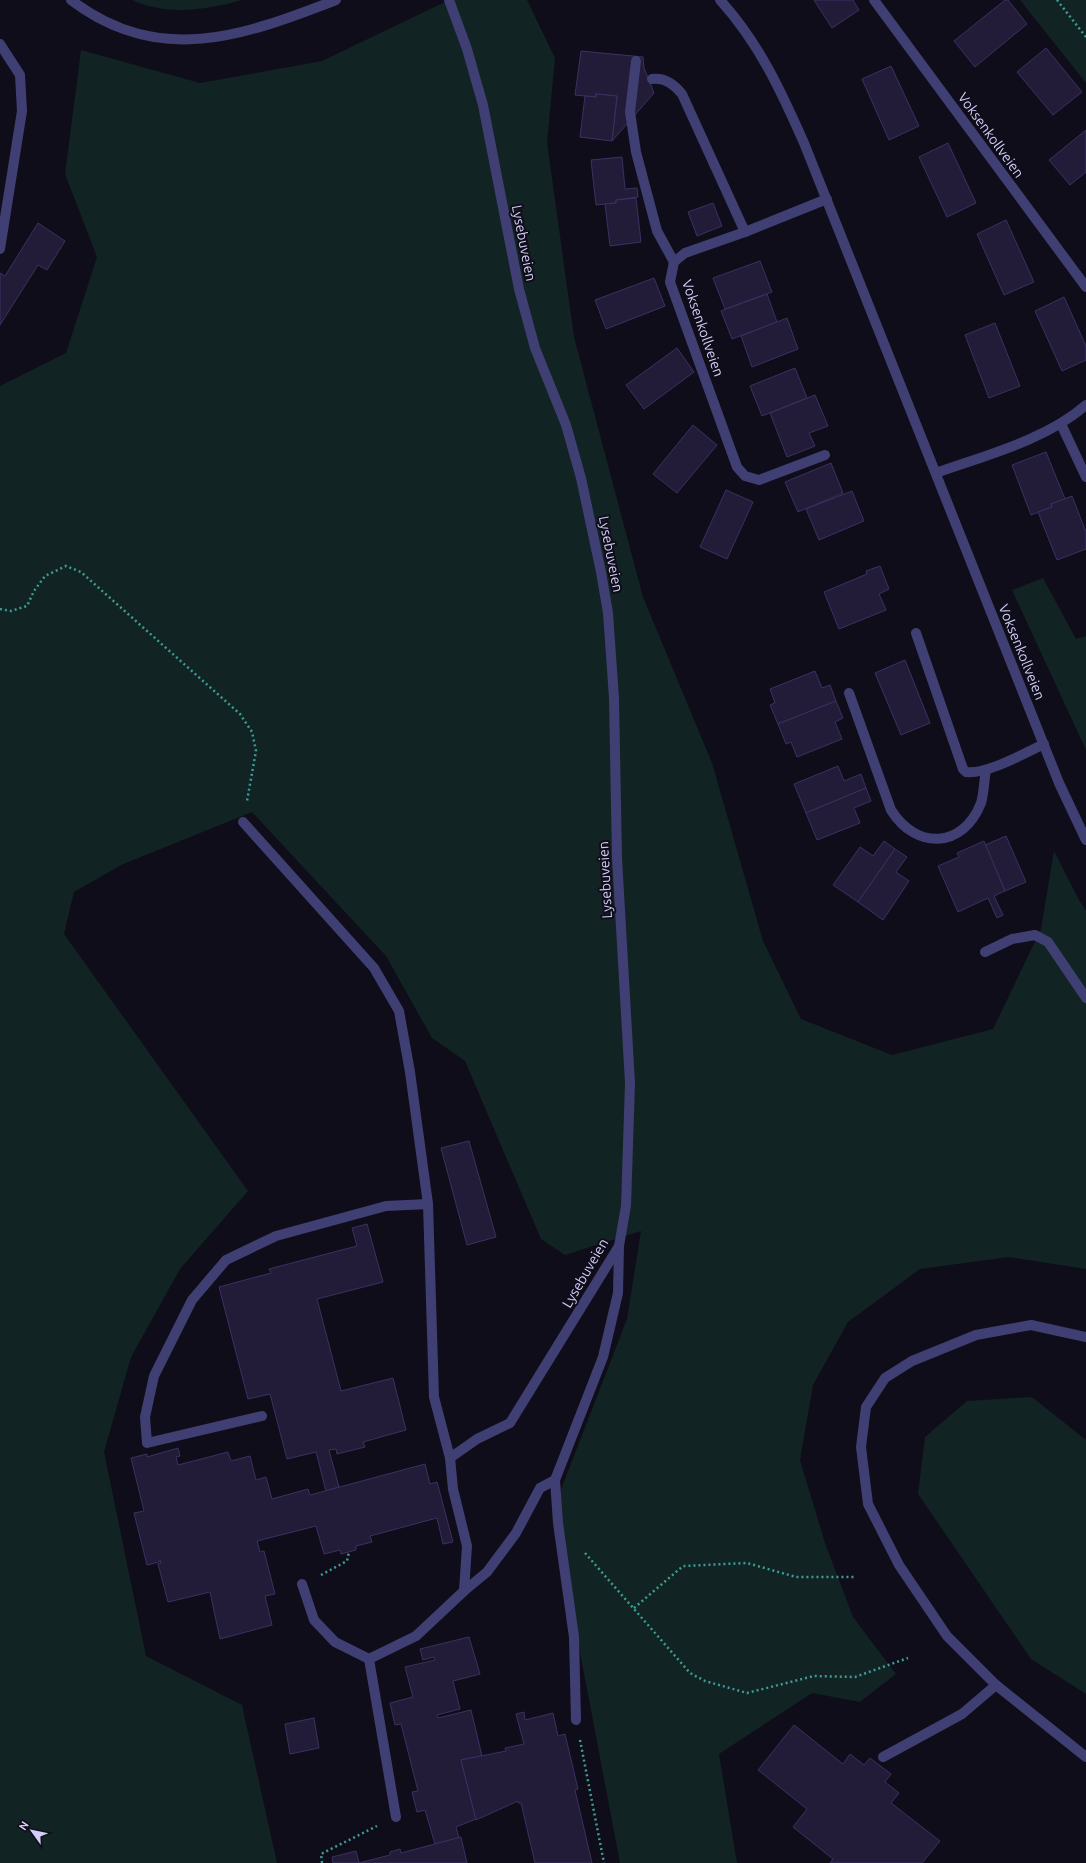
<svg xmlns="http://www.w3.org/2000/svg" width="1086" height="1863" font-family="Ubuntu,sans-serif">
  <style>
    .green { fill: #112323 }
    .building { fill: #221c39; stroke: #3b3161 }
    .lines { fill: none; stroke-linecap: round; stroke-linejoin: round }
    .path { stroke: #3c9d97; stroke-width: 2.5; stroke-dasharray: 2 3; stroke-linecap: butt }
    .service { stroke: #403f73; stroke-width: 10 }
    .minor { stroke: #403f73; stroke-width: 10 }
    .tertiary { stroke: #403f73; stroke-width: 10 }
    .labels { text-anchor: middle; stroke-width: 4; stroke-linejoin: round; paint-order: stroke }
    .street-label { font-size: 14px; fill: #d2cef8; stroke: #100d1a }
  </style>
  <rect width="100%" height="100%" fill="#100d1a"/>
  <!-- green -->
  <g class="green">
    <path d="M132,0h110c-35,10 -75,16 -110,0z"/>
    <polygon points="449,0 527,0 555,58 547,142 574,337 643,597 712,763 763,941 801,1019 892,1055 993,1029 1041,929 1054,851 1079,900 1086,911 1086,1269 1009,1257 920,1269 848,1322 813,1385 800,1460 825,1543 853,1617 896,1674 860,1702 812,1693 719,1754 737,1863 620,1863 553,1510 627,1319 641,1231 565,1255 541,1239 465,1061 432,1038 386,956 252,812 121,865 74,892 64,934 248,1191 180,1269 131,1357 104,1452 146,1656 242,1705 277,1863 0,1863 0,386 66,353 97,257 65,174 81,50 200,83 322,61"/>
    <polygon points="1020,0 1086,0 1086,83"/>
    <polygon points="1043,578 1076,639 1086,636 1086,750 1012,590"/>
    <polygon points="1032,1397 1086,1440 1086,1694 1031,1659 918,1494 925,1437 967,1401"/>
  </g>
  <!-- building -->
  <g class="building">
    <polygon points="814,0 853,0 859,10 832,28"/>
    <polygon points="1005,0 1008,0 1027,24 975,67 954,41"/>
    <polygon points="1046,48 1082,92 1053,115 1017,72"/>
    <polygon points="581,51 643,57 644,68 654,93 612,141 617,96 596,94 596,97 575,95"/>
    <polygon points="891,66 919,126 889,140 862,79"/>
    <polygon points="596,94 617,96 612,141 580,137 585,96 596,97"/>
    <polygon points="1086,130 1086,172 1070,185 1049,160"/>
    <polygon points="948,143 976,203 947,217 919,157"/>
    <polygon points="622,157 625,189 637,188 638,197 616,200 616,203 596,205 591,160"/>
    <polygon points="636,198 641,242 610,246 605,204 616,203 616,200"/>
    <polygon points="713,203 722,226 697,236 688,212"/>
    <polygon points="1006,220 1034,282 1004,295 977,234"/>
    <polygon points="38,223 65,241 47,270 38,265 0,325 0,273 5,276"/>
    <polygon points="760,261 772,292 725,309 713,278"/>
    <polygon points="654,278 665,306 606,329 595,300"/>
    <polygon points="767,294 777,322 732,339 721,311"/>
    <polygon points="1064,297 1086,346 1086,360 1062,371 1035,311"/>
    <polygon points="787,318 798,349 752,367 741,336"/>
    <polygon points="995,323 1020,386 989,398 965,335"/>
    <polygon points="677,348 694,372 644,409 626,385"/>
    <polygon points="795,368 807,398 762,416 750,386"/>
    <polygon points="815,395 828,426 809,433 815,446 787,457 770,413"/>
    <polygon points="693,425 717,445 677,493 653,474"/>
    <polygon points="1046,452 1065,499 1051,504 1052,507 1031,515 1012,465"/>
    <polygon points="831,463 843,493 798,512 785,482"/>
    <polygon points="726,490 753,502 727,559 700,547"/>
    <polygon points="852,491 864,521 819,540 806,509"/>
    <polygon points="1072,496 1086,532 1086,549 1057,560 1038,512 1052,507 1051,504"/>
    <polygon points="880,566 889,589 879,594 886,610 839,629 824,592 867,574 866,571"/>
    <polygon points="905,660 930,723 901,735 875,673"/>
    <polygon points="815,671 822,688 830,685 836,701 778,724 770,705 775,703 770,689"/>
    <polygon points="836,701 843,718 835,722 842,739 797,757 791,742 786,744 778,724"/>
    <polygon points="838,766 844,781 861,774 866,788 806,813 794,784"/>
    <polygon points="866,788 871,801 854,808 860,823 817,840 806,813"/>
    <polygon points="1006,836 1026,882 1005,891 985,845"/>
    <polygon points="884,841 895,849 858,902 833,885 860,847 873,856"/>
    <polygon points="984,841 1005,891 994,896 1003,915 997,918 988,898 958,912 938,866 959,857 957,853"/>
    <polygon points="895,849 907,857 896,872 909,881 883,920 858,902"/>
    <polygon points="469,1141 496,1237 467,1245 441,1148"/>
    <polygon points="367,1224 383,1282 317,1299 341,1391 393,1378 406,1430 363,1442 365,1447 337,1454 336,1449 329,1450 339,1487 326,1491 316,1452 287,1459 270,1394 248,1399 219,1287 271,1273 269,1269 357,1246 352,1228"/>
    <polygon points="178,1448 180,1456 176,1457 178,1465 228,1452 231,1461 250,1456 256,1480 266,1477 272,1499 308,1489 310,1495 425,1464 430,1484 437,1482 453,1542 443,1544 437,1518 370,1536 372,1542 356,1546 356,1550 341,1554 340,1550 324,1554 316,1526 257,1541 260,1552 264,1551 275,1594 265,1596 272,1625 220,1639 210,1592 168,1602 158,1564 161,1563 160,1560 159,1562 147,1565 134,1513 144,1511 131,1458 147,1454 147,1457"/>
    <polygon points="469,1637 480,1674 453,1681 460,1709 437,1715 438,1718 471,1710 482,1756 461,1760 476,1819 456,1827 459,1838 435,1844 425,1810 417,1812 412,1792 418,1791 401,1724 395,1725 390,1703 413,1697 405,1667 435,1660 434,1657 423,1660 420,1649"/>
    <polygon points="524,1712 525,1720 553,1713 558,1736 565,1734 578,1789 575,1790 592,1863 535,1863 521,1803 518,1803 518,1801 476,1820 461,1760 506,1751 505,1748 524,1744 516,1714"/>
    <polygon points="314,1718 319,1748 290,1754 285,1724"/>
    <polygon points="794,1725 843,1764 850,1754 864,1765 870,1758 891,1774 885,1782 899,1793 891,1803 940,1841 922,1863 830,1863 833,1859 793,1827 807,1809 758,1770"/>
    <polygon points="461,1837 467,1863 359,1863 390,1855 390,1852 400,1849 401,1853"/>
    <polygon points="356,1851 359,1863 333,1863 332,1857"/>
  </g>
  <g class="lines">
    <!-- path -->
    <g class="path">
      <polyline points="1057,0 1086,37"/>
      <polyline points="0,609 11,611 27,606 34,591 45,576 66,566 81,572 240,714 252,732 256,751 247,801"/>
      <polyline points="585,1553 690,1673 705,1681 747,1693 814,1676 855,1677 908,1658"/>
      <polyline points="321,1575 347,1561 349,1552"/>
      <polyline points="634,1608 683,1566 747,1563 796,1577 855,1577"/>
      <polyline points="580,1740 604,1863"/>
      <polyline points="322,1863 321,1854 377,1826"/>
    </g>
    <!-- service -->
    <g class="service">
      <polyline points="0,44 20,75 22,111 0,249"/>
      <path d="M652,79c13,-2 22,5 30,15l63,138"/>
      <path d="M916,633l47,136 3,3c20,3 59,-19 78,-28"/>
      <path d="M849,693l42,117c25,40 72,39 90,-7 3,-9 3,-23 5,-33"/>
      <polyline points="985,952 1012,939 1035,935 1048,942 1086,998"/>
      <polyline points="1086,1337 1031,1325 976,1335 912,1361 885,1378 866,1407 861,1447 868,1504 899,1565 947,1636 996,1685 1086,1757"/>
      <polyline points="262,1416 147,1443 145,1417 154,1376 192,1300 226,1260 276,1236 386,1206 428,1204"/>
      <polyline points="450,1458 453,1489 467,1546 464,1591"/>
      <polyline points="555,1480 558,1523 574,1637 576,1720"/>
      <polyline points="302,1584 314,1620 335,1642 369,1659 416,1636 464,1591 487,1572 516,1533 540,1488 555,1480 603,1357 618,1293 619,1246"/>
      <polyline points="369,1659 396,1817"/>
      <polyline points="883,1757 962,1714 996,1685"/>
    </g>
    <!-- minor -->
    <g class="minor">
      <polyline points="874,0 1086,287"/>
      <polyline points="636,61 630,112 636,152 657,231 674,262"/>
      <polyline points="1061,424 1086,477"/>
      <polyline points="825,455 759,480 745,476 737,467 670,282 674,262 685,253 745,232 827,199"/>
      <path d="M936,473c50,-18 110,-33 150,-68"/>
      <polyline points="243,822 374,968 399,1011 410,1072 428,1204 434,1397 450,1458 477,1439 510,1423 619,1246 626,1206 630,1083 617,858 614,698 608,613 601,572 581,478 566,425 535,348 519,289 483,105 467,49 449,0"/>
    </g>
    <!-- tertiary -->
    <g class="tertiary">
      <path d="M71,0c88,67 172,36 265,0"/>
      <path d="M720,0c39,43 61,91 84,143l255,640 27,57"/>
    </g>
  </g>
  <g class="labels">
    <!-- street labels -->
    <g class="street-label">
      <text transform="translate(991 135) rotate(54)" y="5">Voksenkollveien</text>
      <text transform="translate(524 243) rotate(79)" y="5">Lysebuveien</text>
      <text transform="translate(703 328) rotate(71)" y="5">Voksenkollveien</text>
      <text transform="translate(611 554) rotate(79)" y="5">Lysebuveien</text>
      <text transform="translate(1022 652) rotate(68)" y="5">Voksenkollveien</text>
      <text transform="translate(605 880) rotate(-93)" y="5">Lysebuveien</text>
      <text transform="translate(585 1273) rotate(-60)" y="5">Lysebuveien</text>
    </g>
  </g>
  <!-- north arrow -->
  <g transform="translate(32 1831) rotate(303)" stroke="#100d1a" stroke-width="3" paint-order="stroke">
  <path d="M0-3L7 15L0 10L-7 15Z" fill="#d2cef8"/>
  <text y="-6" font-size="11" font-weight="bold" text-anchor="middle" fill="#d2cef8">N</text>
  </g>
</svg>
